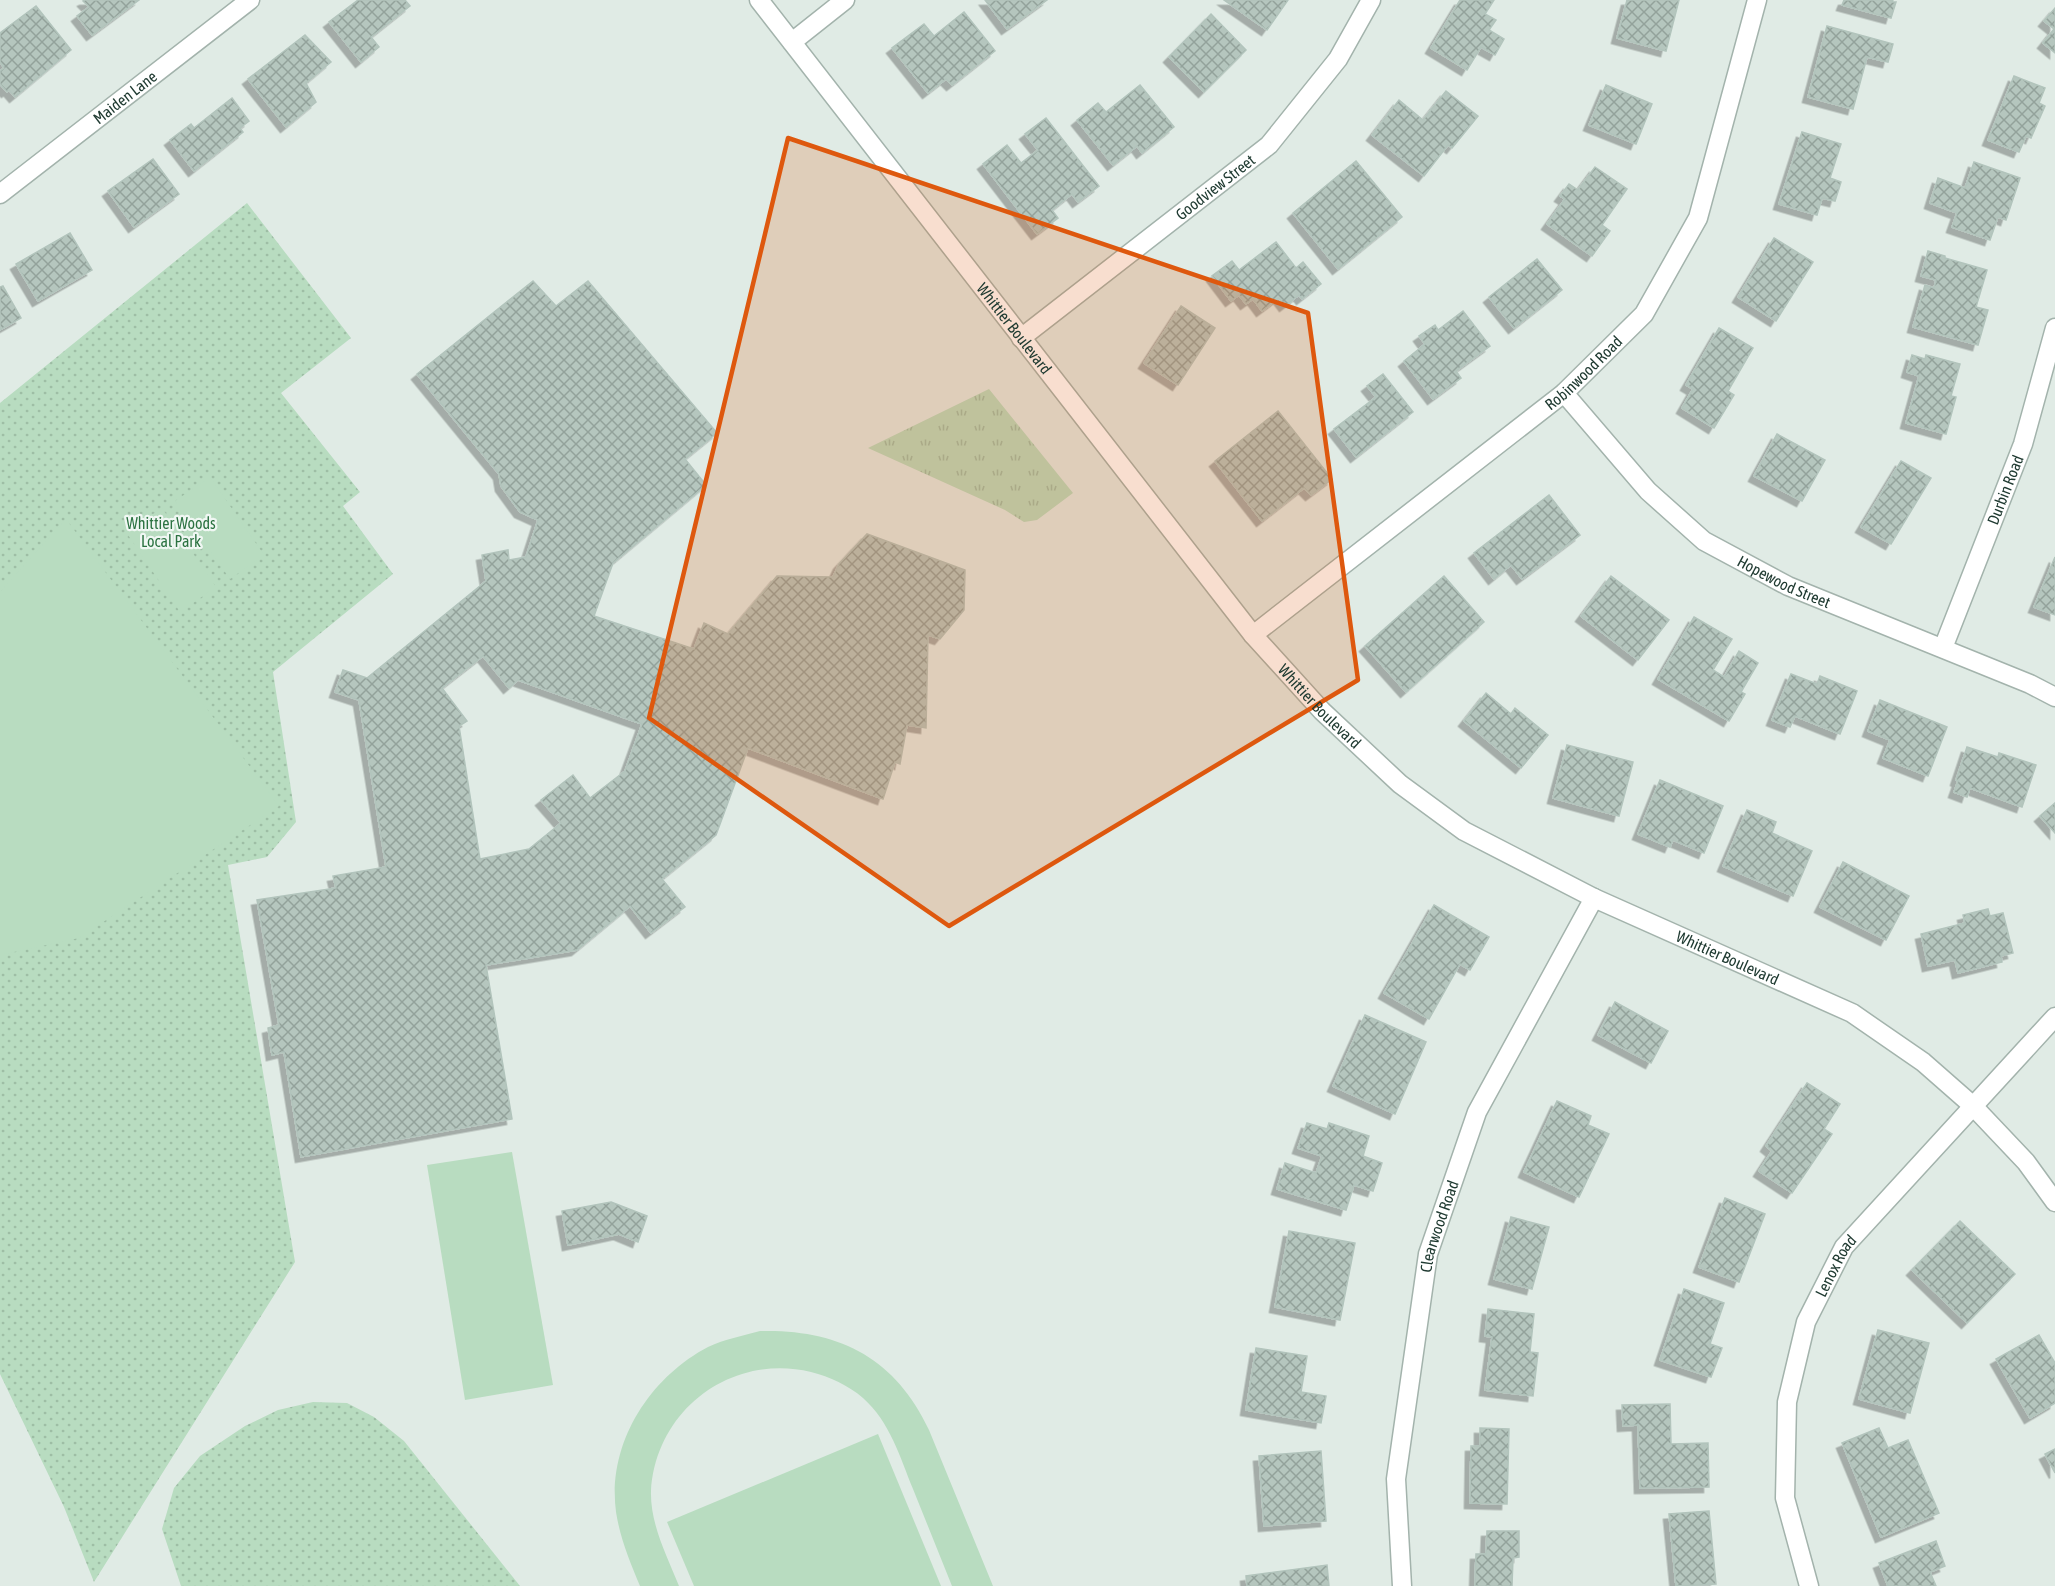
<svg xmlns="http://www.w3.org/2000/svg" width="2055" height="1586" font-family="'Asap Condensed',sans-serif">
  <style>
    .grass { fill: url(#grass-tufts) }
    .park { fill: url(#park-dots) }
    .pitch { fill: #b8dcc0 }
    .building { fill: url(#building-cross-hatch); stroke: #b2c4bc; stroke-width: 1.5; fill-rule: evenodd; filter: url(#shadow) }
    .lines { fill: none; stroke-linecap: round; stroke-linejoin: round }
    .minor-casing { stroke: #a3b3ac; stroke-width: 21 }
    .tertiary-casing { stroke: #a3b3ac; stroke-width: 21 }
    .minor { stroke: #fff; stroke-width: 18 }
    .tertiary { stroke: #fff; stroke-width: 18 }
    .marked { fill: #de580e; fill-opacity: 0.2; stroke: #de580e; stroke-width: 4.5; stroke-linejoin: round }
    .labels { text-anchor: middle; stroke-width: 4.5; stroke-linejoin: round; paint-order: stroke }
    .street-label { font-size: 16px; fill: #203b32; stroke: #f0f7f3 }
    .park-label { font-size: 16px; fill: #2b7241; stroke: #f0f7f3 }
  </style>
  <defs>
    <pattern id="grass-tufts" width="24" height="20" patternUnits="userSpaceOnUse" patternTransform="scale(1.5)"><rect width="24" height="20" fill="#b8dcc0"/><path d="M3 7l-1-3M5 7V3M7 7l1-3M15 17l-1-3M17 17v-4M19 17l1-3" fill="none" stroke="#9ebea5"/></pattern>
    <pattern id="park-dots" width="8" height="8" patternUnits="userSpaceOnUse" patternTransform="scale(1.5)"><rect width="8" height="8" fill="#b8dcc0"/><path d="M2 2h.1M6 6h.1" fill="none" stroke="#9ebea5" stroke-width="1.8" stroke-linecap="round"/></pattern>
    <pattern id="building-cross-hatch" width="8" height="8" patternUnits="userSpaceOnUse" patternTransform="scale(1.5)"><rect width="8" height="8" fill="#b5c6be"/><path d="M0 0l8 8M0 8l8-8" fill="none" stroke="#93a29b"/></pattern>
    <filter id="shadow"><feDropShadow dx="-5.5" dy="5.5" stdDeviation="0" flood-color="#0004"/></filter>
  </defs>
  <rect width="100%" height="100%" fill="#e0ebe5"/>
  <!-- grass -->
  <polygon class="grass" points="989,389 1073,493 1037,520 1024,522 1005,510 868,448"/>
  <!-- park -->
  <g class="park">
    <polygon points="247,203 351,338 281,393 360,492 343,506 393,574 273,672 296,822 267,857 228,865 295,1262 94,1582 64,1507 0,1374 0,403"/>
    <polygon points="313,1402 347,1403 374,1417 404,1441 520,1586 181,1586 162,1529 174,1488 200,1456 245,1426 278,1410"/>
  </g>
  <!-- pitch -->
  <g class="pitch">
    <polygon points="210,477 264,555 230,579 175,501"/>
    <polygon points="162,508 216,587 180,612 126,532"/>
    <polygon points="66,519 279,806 79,938 0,955 0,592"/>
    <polygon points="512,1152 553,1385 465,1400 427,1165"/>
    <path d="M760,1331c78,-2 135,26 169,99l64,156h-41c-13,-32 -26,-65 -39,-97 -13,-32 -23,-67 -50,-91 -15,-13 -33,-21 -52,-26 -79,-19 -155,37 -160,119 -1,33 16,65 28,95h-39c-10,-24 -20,-48 -24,-74 -9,-68 33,-134 92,-165 17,-8 34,-11 52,-16z"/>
    <polygon points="878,1434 941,1586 694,1586 667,1522"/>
  </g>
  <!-- building -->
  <g class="building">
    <polygon points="85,0 139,0 92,35 77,16 89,7 83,1"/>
    <polygon points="358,0 405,0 410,6 371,37 379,47 361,62 329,22"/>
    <polygon points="985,0 1047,0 1007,29"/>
    <polygon points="1224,0 1288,0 1267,30"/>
    <polygon points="1460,0 1494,0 1485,14 1496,20 1489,30 1504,39 1495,55 1481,47 1467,70 1431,48"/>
    <polygon points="1627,0 1679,0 1666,51 1617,38"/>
    <polygon points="1844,0 1893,0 1892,2 1896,2 1891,18 1842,5"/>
    <polygon points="36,6 71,50 15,97 9,90 7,92 0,84 0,71 4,68 0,62 0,33"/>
    <polygon points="2055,8 2055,53 2043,43 2054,29 2044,21"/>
    <polygon points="964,12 995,51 952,85 946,79 928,93 892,48 924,24 934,36"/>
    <polygon points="1211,14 1246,50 1204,92 1169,57"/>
    <polygon points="1827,26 1893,44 1888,62 1867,57 1853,109 1808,97"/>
    <polygon points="305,35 331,62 306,83 316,102 286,127 248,79"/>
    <polygon points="2014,76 2045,88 2039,103 2045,106 2031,138 2026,136 2019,152 1988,140"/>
    <polygon points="1140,85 1174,127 1142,153 1137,146 1113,165 1077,120 1098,103 1106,112"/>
    <polygon points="1606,85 1652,104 1636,144 1589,125"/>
    <polygon points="1446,91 1478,116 1452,148 1448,145 1424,176 1372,135 1399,100 1423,120"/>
    <polygon points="232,98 249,121 240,128 243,132 194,171 170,140 191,124 194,128"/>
    <polygon points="1046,118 1099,186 1078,202 1072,194 1052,210 1058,218 1037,234 983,164 1007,145 1021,163 1038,150 1025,134"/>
    <polygon points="1802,132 1841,144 1830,178 1841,182 1835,201 1822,198 1817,215 1779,204"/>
    <polygon points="153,159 179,194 134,227 108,191"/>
    <polygon points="1356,161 1402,217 1338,269 1293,213"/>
    <polygon points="1974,162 2020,178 2006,220 1998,217 1990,240 1952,227 1957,213 1930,203 1938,178 1965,188"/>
    <polygon points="1595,167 1627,189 1602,225 1610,231 1592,256 1547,224 1565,199 1560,196 1569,184 1578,190"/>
    <polygon points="70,233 92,270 38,301 16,264"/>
    <polygon points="1774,238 1813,262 1776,321 1738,297"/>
    <polygon points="1276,242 1296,268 1303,262 1321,284 1302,299 1299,295 1285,306 1279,298 1262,311 1253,299 1246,304 1239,295 1231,301 1212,276 1232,261 1239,270"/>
    <polygon points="1928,251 1945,256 1945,258 1987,270 1976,307 1988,310 1978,345 1913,327 1925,285 1934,288 1936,280 1921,276"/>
    <polygon points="1537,259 1562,290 1514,328 1489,297"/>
    <path d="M533,281l23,25 32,-25 129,152 -32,26 21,26 -93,78 -19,53 100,33 10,-26 24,11 49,-58 56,1 6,-13 28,-30 98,36 -1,40 -24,29 -12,-4 -2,93 -19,-3 -7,39 -5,-2 -12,37 -135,-51 -32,87 -54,44 23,28 -34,26 -21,-27 -53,44 -91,15 26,154 -211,38 -17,-105 -12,3 -4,-27 11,-3 -22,-125 79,-12 -3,-12 53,-9 -27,-167 -24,-8 8,-22 24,8 119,-97 -4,-26 26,-5 1,10 17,-3 12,-37 -18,-8 -19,-26 -2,-12 -82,-100zM483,656l26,32 9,-8 124,44 -17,47 -35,27 -17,-23 -32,25 20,23 -32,26 -49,10 -21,-133 8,-5 -25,-33z"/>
    <polygon points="3,286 21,318 0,330 0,287"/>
    <polygon points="1181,306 1215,328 1178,385 1144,363"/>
    <polygon points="1463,311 1490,346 1456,371 1461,378 1433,399 1404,361 1425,344 1419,336 1435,325 1438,330"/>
    <polygon points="1719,328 1753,348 1728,391 1734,395 1714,428 1682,408 1693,389 1686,385"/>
    <polygon points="1912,355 1925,359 1926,355 1960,364 1951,396 1956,397 1946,434 1906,423 1919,376 1907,372"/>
    <polygon points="1383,374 1413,412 1356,457 1334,429 1376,397 1367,386"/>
    <polygon points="1278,411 1332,479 1311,495 1304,488 1262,521 1215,461"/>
    <polygon points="1777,434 1825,460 1802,501 1754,476"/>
    <polygon points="1901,461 1931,478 1891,544 1861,527"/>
    <polygon points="1549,495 1580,535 1522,579 1511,565 1494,579 1474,553"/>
    <polygon points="2055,557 2055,615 2034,607"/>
    <polygon points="1444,576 1484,622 1406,692 1365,646"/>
    <polygon points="1611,576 1669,620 1638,660 1581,616"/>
    <polygon points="1694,617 1732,639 1713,670 1724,677 1739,651 1758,663 1741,692 1745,694 1729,721 1658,679"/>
    <polygon points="1791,674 1817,684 1820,676 1857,691 1840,734 1795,716 1790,727 1772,720"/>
    <polygon points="1486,693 1511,714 1515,708 1548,735 1521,768 1464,721"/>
    <polygon points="1880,700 1947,727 1928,776 1883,758 1890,740 1868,731"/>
    <polygon points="1567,745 1633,762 1619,816 1553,798"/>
    <polygon points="1967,747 1998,757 1999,753 2036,765 2022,807 1970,788 1967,797 1954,792 1958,781 1956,780"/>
    <polygon points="1660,780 1723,806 1704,853 1673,840 1670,847 1638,834"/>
    <polygon points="2055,803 2055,833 2040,816"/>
    <polygon points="1747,810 1776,822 1772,833 1812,851 1793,896 1723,866"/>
    <polygon points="1843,862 1909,896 1886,940 1820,907"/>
    <polygon points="1434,905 1489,937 1470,970 1460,964 1429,1019 1384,993"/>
    <polygon points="1988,909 1990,916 2003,913 2013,953 2001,956 2002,962 1958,973 1955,960 1928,966 1921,934 1965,923 1963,915"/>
    <polygon points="1615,1002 1668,1031 1651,1063 1598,1035"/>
    <polygon points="1365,1015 1426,1042 1395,1114 1333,1086"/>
    <polygon points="1807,1083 1840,1104 1824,1129 1832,1134 1792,1193 1759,1171 1772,1151 1766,1146"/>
    <polygon points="1557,1101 1591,1116 1588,1125 1609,1134 1579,1197 1524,1172"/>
    <polygon points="1307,1123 1327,1129 1329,1123 1369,1136 1363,1156 1382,1163 1373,1191 1354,1185 1346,1210 1277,1189 1285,1163 1316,1173 1322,1156 1298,1148"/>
    <polygon points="1725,1198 1765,1214 1739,1282 1699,1267"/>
    <polygon points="611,1202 647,1216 638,1242 619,1234 568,1245 562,1211"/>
    <polygon points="1511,1217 1549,1227 1532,1289 1494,1279"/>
    <polygon points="1960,1221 2015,1274 1967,1323 1912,1270"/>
    <polygon points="1289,1231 1355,1243 1340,1320 1275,1307"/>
    <polygon points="1684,1289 1724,1303 1710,1344 1722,1348 1711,1377 1660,1360"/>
    <polygon points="1488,1309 1534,1314 1530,1352 1538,1353 1533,1396 1485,1390 1492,1337 1485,1336"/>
    <polygon points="1878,1330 1929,1343 1910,1413 1859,1399"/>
    <polygon points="2039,1335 2055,1363 2055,1403 2030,1418 1996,1359"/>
    <polygon points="1256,1348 1307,1356 1301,1392 1326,1396 1321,1423 1246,1410"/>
    <polygon points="1670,1404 1671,1444 1708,1443 1709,1487 1640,1488 1638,1425 1623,1426 1622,1405"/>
    <polygon points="1480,1428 1509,1429 1507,1504 1470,1503 1471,1446 1480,1446"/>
    <polygon points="1879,1428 1888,1448 1908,1440 1939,1513 1881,1537 1842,1443"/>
    <polygon points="2055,1449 2055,1473 2045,1454"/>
    <polygon points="1321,1451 1326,1521 1264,1526 1259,1456"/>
    <polygon points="1709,1511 1716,1584 1676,1586 1669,1514"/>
    <polygon points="1487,1531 1519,1531 1519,1557 1513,1558 1512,1586 1475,1586 1476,1554 1486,1554"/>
    <polygon points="1936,1541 1945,1566 1930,1572 1936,1586 1888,1586 1879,1563"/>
    <polygon points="1327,1565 1329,1586 1247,1586 1246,1576"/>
  </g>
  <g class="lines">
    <defs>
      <g id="minor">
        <polyline points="792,42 845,0"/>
        <path id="s1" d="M0,194l250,-194"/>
        <path id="s2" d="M1021,338l248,-193 69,-86 33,-59"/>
        <path id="s3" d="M1564,393l84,98 56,50 84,45 242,98 25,13"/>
        <path id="s4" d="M1253,635l311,-242 80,-79 54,-96 59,-218"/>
        <path id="s5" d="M1943,648l80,-204 32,-116"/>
        <path id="s6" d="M1402,1586l-6,-107 32,-225 49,-142 117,-214"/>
        <path id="s7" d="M1809,1586l-24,-88 2,-96 19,-80 38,-75 211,-230"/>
      </g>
      <g id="tertiary">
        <path id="s8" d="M759,0l494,635 69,76 78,73 64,47 130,67 258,115 71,49 49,43 54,57 29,40"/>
      </g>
    </defs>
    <!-- minor casing -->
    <use href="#minor" class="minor-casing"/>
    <!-- tertiary casing -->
    <use href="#tertiary" class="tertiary-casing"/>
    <!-- minor -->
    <use href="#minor" class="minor"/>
    <!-- tertiary -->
    <use href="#tertiary" class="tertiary"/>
  </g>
  <!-- marked area -->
  <path class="marked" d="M788,138l520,175 50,367 -409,246 -300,-208z"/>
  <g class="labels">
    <!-- street labels -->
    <g class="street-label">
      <text dy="6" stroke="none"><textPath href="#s1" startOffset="158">Maiden Lane</textPath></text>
      <text dy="6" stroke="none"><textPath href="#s2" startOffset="246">Goodview Street</textPath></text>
      <text dy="6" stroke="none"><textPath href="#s8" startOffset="416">Whittier Boulevard</textPath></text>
      <text dy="6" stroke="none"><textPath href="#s4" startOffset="422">Robinwood Road</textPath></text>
      <text dy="6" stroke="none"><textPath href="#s5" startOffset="170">Durbin Road</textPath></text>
      <text dy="6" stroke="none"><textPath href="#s3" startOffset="294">Hopewood Street</textPath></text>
      <text dy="6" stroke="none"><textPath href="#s8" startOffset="902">Whittier Boulevard</textPath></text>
      <text dy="6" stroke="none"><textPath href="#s8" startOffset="1386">Whittier Boulevard</textPath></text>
      <text dy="6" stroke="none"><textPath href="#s6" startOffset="364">Clearwood Road</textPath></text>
      <text dy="6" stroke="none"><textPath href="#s7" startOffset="333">Lenox Road</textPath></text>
    </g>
    <!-- park labels -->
    <g class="park-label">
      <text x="171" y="529">Whittier Woods<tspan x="171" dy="18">Local Park</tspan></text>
    </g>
  </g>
</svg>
